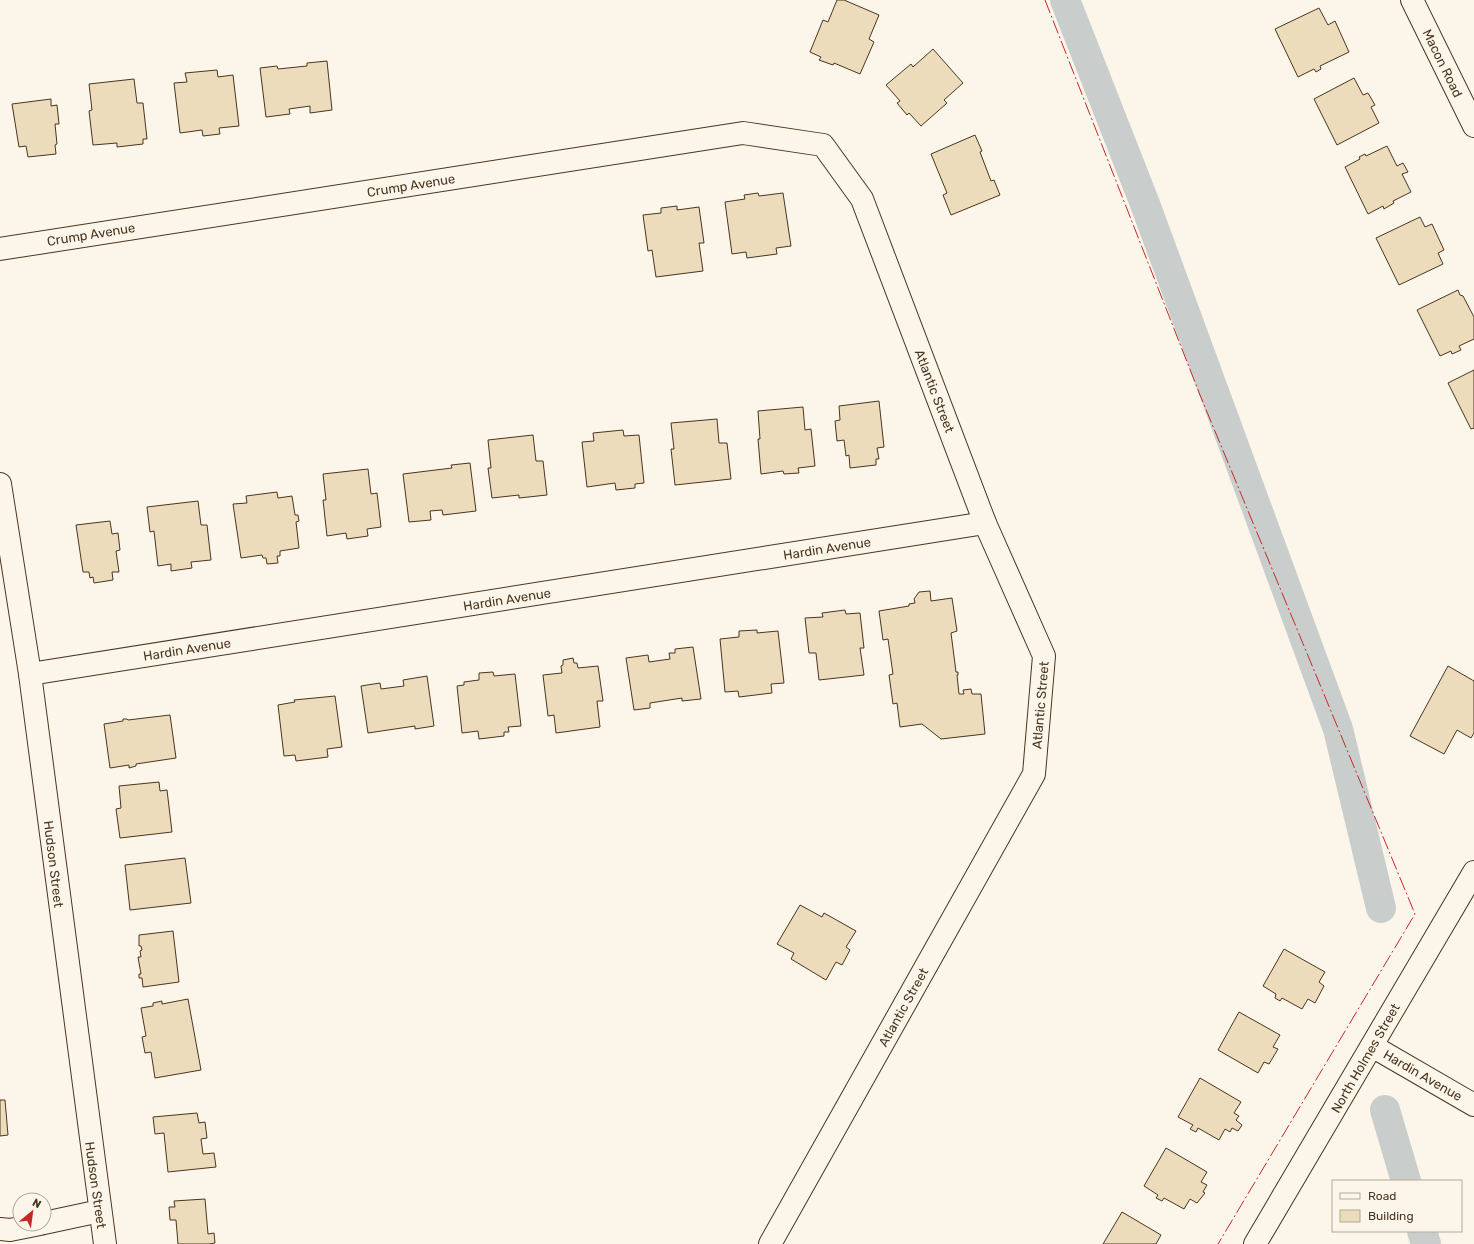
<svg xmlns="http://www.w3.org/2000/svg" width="1474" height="1244" font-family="Rubik,sans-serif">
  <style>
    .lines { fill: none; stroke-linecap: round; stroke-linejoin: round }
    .canal { stroke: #c9cecd; stroke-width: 30 }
    .building { fill: #ecdcbc; stroke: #4a3520 }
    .minor-casing { stroke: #4a3520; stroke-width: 24 }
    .tertiary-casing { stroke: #4a3520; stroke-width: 24 }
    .secondary-casing { stroke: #4a3520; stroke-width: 24 }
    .minor { stroke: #fbf6e9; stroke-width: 22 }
    .tertiary { stroke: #fbf6e9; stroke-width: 22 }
    .secondary { stroke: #fbf6e9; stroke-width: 22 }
    .power { stroke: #c62828; stroke-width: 1; stroke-dasharray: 14 3 2 3; stroke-linecap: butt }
    .labels { text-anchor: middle; stroke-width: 3; stroke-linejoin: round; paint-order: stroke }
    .street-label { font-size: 13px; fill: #4a3520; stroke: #fbf6e9 }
  </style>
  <rect width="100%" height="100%" fill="#fbf6e9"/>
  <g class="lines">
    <!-- canal -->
    <g class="canal">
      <polyline points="1065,0 1145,204 1338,729 1381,908"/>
      <polyline points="1385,1110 1406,1181"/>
      <polyline points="1422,1231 1426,1244"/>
    </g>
  </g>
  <!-- building -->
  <g class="building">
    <polygon points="837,0 844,0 879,15 869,39 874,42 860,74 834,63 833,65 819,60 821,57 810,52 823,20 828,22"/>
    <polygon points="1319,8 1328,25 1335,21 1349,52 1320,66 1321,69 1316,72 1314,69 1298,77 1275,29"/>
    <polygon points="933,49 963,83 944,100 947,103 921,126 909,113 907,115 897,103 900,101 886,85 911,64 913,67"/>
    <polygon points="327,61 332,110 310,113 310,106 289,109 290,114 266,117 260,68 277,66 278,69 307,66 307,63"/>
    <polygon points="217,70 218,77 233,75 239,126 219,128 220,134 203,136 202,130 180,133 174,83 187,82 185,73"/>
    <polygon points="1354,78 1363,95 1368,93 1375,105 1371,107 1379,123 1337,145 1314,99"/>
    <polygon points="134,79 137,103 143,103 147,139 143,139 143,144 117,147 117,143 93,145 89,111 92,110 89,84"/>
    <polygon points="51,99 51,106 57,105 59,124 55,124 57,144 55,145 56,154 28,157 26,146 19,147 12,104"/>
    <polygon points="975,135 982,151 980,152 991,181 994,180 1000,195 951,215 943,195 947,193 931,154"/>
    <polygon points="1387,146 1397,166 1403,163 1408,172 1402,174 1411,192 1393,201 1394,203 1384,209 1383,206 1368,214 1345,167 1360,159 1359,157 1365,154 1366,156"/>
    <polygon points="758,193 759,196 783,193 791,246 776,248 777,254 747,258 746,252 732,254 725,202 745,199 744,195"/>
    <polygon points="677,206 677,210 699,207 704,243 699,243 703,271 656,277 652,250 648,251 643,215 661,213 661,208"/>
    <polygon points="1420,217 1425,227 1432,224 1444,250 1438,253 1443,264 1399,285 1376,238"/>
    <polygon points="1458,290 1460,295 1463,296 1474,317 1474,339 1459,346 1461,350 1452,354 1451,351 1440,356 1417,310"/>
    <polygon points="1474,370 1474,428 1471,429 1448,383"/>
    <polygon points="879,401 884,447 877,448 879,459 876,459 876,465 850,468 849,455 846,456 844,440 837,441 835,421 840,420 839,406"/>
    <polygon points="803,407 805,430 811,429 815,466 798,468 799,473 784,474 783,471 761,474 758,439 760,439 758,411"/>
    <polygon points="717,419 719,443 727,443 731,479 675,485 671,449 674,449 671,423"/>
    <polygon points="623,430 624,436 639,435 644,483 635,484 635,488 616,490 615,483 587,487 582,442 594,441 593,433"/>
    <polygon points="533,435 536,461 543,461 547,495 519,498 519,495 492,498 488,468 491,468 488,440"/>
    <polygon points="470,463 476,511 443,515 442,510 430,511 431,520 409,522 403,474 452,468 451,465"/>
    <polygon points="368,469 371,494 377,493 381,527 367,529 368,536 347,539 346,533 327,536 323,500 326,500 323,474"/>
    <polygon points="277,492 278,498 292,496 295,515 298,515 299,521 296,522 299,548 280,551 280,556 277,556 278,563 267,564 266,558 263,558 262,555 241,558 233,504 247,503 246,496"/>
    <polygon points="198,501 201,525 207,525 211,560 191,562 192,568 171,571 171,564 158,566 154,531 150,532 147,507"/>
    <polygon points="110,521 112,534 118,533 120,550 116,551 119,572 112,572 113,580 94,583 93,577 90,578 89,572 83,572 76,525"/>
    <polygon points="930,591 931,601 952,598 957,631 951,633 956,672 958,672 958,675 957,675 959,694 964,694 963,690 971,689 972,694 981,694 985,734 941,739 922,724 900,727 897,703 893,704 889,675 893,674 888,639 883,640 879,611 909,606 909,604 915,603 914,599 919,592"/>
    <polygon points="845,610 846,614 860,613 864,648 860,648 864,675 819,680 816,653 809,653 805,618 823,617 822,613"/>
    <polygon points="757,630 757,633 778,631 784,683 771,684 772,693 739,697 738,691 725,692 720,639 739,637 739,631"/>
    <polygon points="693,647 701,699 682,701 682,698 650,703 650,708 634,710 626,658 648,655 649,662 670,659 669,653 675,653 675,649"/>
    <polygon points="573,658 574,663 577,663 578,668 598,666 603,701 597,701 600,727 556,733 554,715 548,716 543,675 562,673 561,666 563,665 563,660"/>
    <polygon points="1448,666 1474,681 1474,733 1471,738 1457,730 1444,754 1410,736"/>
    <polygon points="493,672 494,676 515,674 521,726 508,727 509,732 504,732 504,736 479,739 478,731 462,733 457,686 464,685 464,682 479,680 479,673"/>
    <polygon points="427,676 434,726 415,729 415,726 368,733 361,686 380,683 381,689 404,686 403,680"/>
    <polygon points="335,696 342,747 327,749 328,757 296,761 295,755 284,756 278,705 295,702 294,700"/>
    <polygon points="170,715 176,758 136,764 136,766 129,768 129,765 110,768 104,724 123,721 123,719 127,719 128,720"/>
    <polygon points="159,782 160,791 167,790 172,832 120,838 116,809 121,808 119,786"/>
    <polygon points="185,858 191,903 130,910 125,865"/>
    <polygon points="800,905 822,917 824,913 856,931 846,947 850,950 842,965 836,962 826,980 791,959 794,953 777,944"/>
    <polygon points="173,931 179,982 143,987 142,978 139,978 139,974 141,974 138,957 141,957 140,951 142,950 141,946 139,946 139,935"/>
    <polygon points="1284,949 1325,972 1319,982 1324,986 1315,1003 1308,999 1302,1009 1282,998 1280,1001 1275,998 1276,994 1263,986"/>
    <polygon points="188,999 201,1070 155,1078 151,1052 145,1053 142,1037 146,1036 141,1008 153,1006 153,1003 162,1001 162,1004"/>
    <polygon points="1239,1012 1280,1035 1273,1047 1278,1049 1269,1064 1264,1062 1258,1073 1218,1050"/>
    <polygon points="1200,1078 1241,1102 1234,1113 1239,1116 1236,1120 1242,1125 1238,1131 1232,1128 1230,1132 1225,1129 1219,1140 1198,1128 1196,1132 1190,1129 1193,1125 1178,1117"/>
    <polygon points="0,1100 5,1100 8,1135 0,1136"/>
    <polygon points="197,1113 199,1123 205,1122 207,1138 201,1139 203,1154 214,1153 216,1167 168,1172 164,1133 155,1134 153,1117"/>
    <polygon points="1166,1148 1207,1172 1201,1182 1207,1185 1203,1192 1205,1193 1197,1203 1190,1199 1184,1209 1164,1198 1162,1201 1156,1198 1158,1195 1144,1186"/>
    <polygon points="205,1199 208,1234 214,1233 215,1243 209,1244 178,1244 176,1220 170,1220 169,1207 175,1207 174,1201"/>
    <polygon points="1122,1212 1161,1235 1156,1244 1103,1244"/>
  </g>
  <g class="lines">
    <defs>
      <g id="minor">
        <polyline points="0,249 743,133 823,145 862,199 985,523 1044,656 1034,774 770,1244"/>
        <polyline points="0,484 30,674 105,1244"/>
        <polyline points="30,674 985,523"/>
        <polyline points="1372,1046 1474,1105"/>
        <polyline points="44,1223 100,1211"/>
        <polyline points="0,1229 10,1230 40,1224"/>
      </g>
      <polyline id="tertiary" points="1255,1244 1474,872"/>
      <polyline id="secondary" points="1412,0 1474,126"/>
    </defs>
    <!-- minor casing -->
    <use href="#minor" class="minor-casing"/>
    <!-- tertiary casing -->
    <use href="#tertiary" class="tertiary-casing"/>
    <!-- secondary casing -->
    <use href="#secondary" class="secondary-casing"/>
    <!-- minor -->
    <use href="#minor" class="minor"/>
    <!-- tertiary -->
    <use href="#tertiary" class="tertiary"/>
    <!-- secondary -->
    <use href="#secondary" class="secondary"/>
    <!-- power -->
    <polyline class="power" points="1045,0 1200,395 1415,914 1218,1244"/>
  </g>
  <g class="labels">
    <!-- street labels -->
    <g class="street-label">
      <text transform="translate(1443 63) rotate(64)" y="5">Macon Road</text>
      <text transform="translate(411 185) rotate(-9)" y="5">Crump Avenue</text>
      <text transform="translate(91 234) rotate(-9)" y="5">Crump Avenue</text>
      <text transform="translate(935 391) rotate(69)" y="5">Atlantic Street</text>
      <text transform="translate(827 548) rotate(-9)" y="5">Hardin Avenue</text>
      <text transform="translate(507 599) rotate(-9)" y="5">Hardin Avenue</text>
      <text transform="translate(187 649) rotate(-9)" y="5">Hardin Avenue</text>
      <text transform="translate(1040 705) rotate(-85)" y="5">Atlantic Street</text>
      <text transform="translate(54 864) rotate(83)" y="5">Hudson Street</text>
      <text transform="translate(903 1007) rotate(-61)" y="5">Atlantic Street</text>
      <text transform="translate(1365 1058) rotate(-60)" y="5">North Holmes Street</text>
      <text transform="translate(1423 1075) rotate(30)" y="5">Hardin Avenue</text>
      <text transform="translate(96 1185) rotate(82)" y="5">Hudson Street</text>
    </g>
  </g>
  <!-- legend -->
  <rect x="1332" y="1180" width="130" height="52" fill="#fbf6e9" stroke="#b4a999"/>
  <rect x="1340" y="1193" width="20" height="6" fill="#fbf6e9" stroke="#b4a999"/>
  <text x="1368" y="1200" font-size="12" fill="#4a3520">Road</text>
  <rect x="1340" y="1210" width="20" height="12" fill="#ecdcbc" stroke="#b4a999"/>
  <text x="1368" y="1220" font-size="12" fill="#4a3520">Building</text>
  <!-- north arrow -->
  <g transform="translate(32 1212) rotate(29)"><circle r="19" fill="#fbf6e9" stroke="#b4a999"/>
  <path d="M0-3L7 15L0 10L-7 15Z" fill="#c62828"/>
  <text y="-6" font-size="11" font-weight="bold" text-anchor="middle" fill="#4a3520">N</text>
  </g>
</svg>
